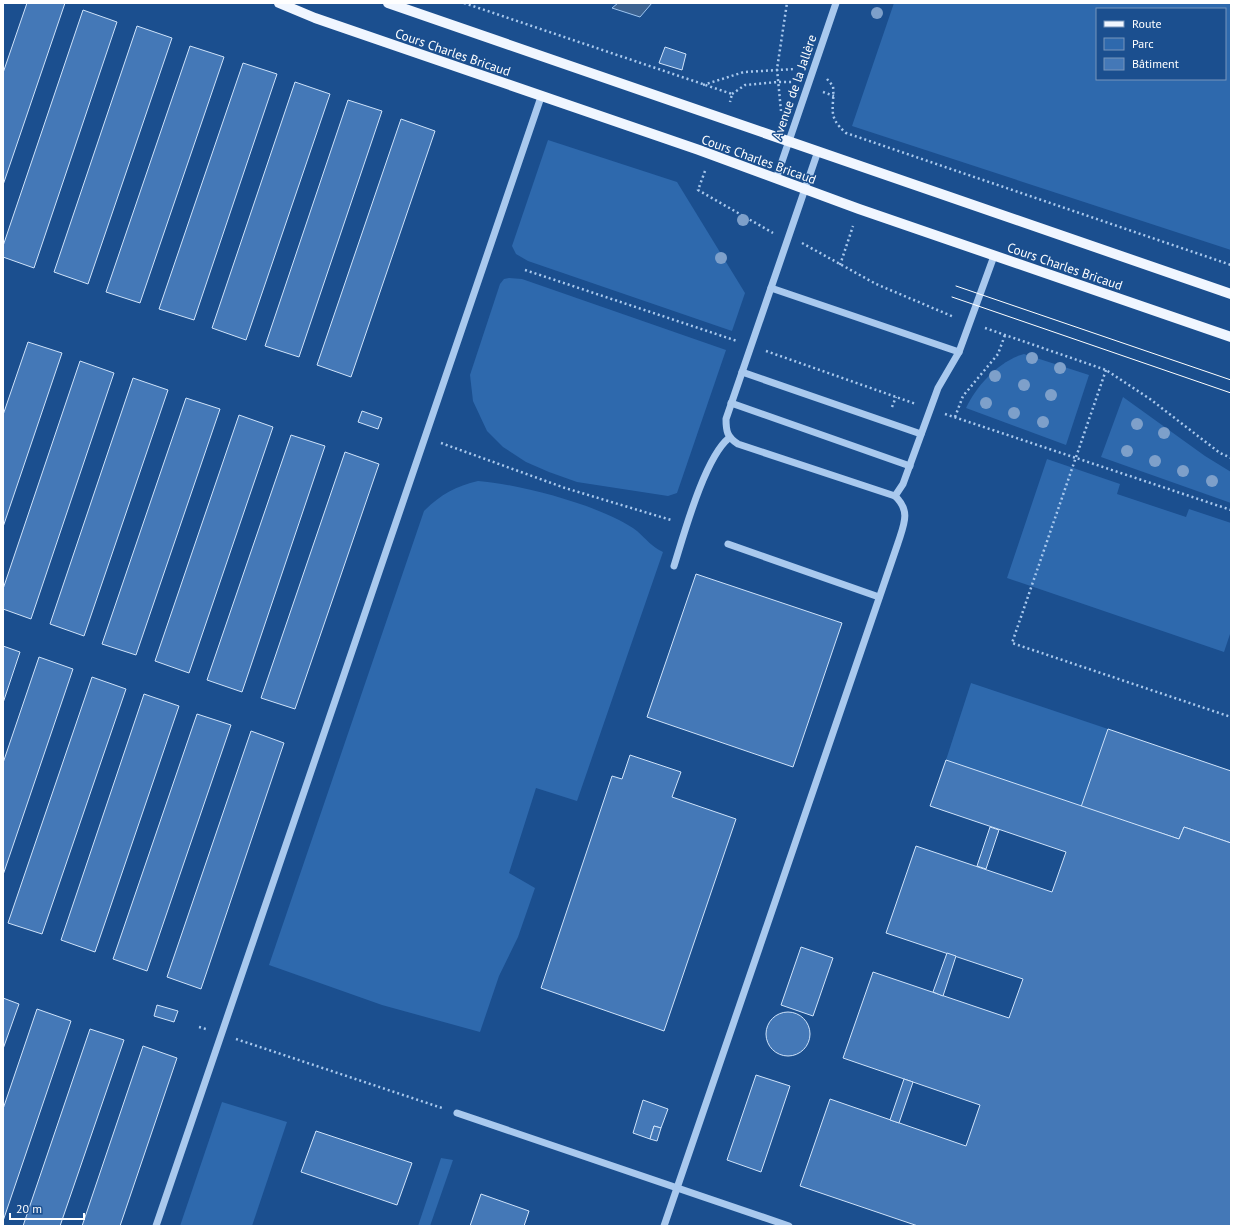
<svg xmlns="http://www.w3.org/2000/svg" width="1234" height="1229" font-family="'PT Sans',sans-serif">
  <style>
    .green { fill: #2e69ad; fill-rule: evenodd }
    .water { fill: #3c6290; stroke: #9cc4f0 }
    .building { fill: #4478b7; stroke: #cfe3fa }
    .lines { fill: none; stroke-linecap: round; stroke-linejoin: round }
    .path { stroke: #a9c9ee; stroke-width: 2.5; stroke-dasharray: 2 3; stroke-linecap: butt }
    .minor { stroke: #a9c9ee; stroke-width: 7 }
    .major { stroke: #f0f6ff; stroke-width: 10 }
    .tram { stroke: #fff; stroke-width: 1 }
    .tree { fill: #7ea0ca }
    .labels { text-anchor: middle; stroke-width: 3; stroke-linejoin: round; paint-order: stroke }
    .street-label { font-size: 13px; fill: #fff; stroke: #1b4f8f }
  </style>
  <rect width="100%" height="100%" fill="#1b4f8f"/>
  <!-- green -->
  <g class="green">
    <path d="M894,3h337v247l-379,-124zM1097,9h128v70h-128z"/>
    <polygon points="548,140 677,182 745,293 732,331 528,261 516,254 512,246"/>
    <polygon points="509,278 522,279 726,350 677,493 668,496 577,482 549,472 526,462 503,447 487,431 473,401 470,375 500,284 504,279"/>
    <path d="M1024,354l65,21 -23,70 -100,-37c11,-23 33,-47 58,-54z"/>
    <polygon points="1123,397 1205,456 1231,472 1231,503 1101,457"/>
    <polygon points="1047,459 1120,484 1117,494 1186,517 1189,509 1231,523 1231,631 1224,652 1007,578"/>
    <path d="M478,481c40,3 106,21 141,39 6,3 13,7 18,11 9,8 15,16 26,21l-86,249 -41,-13 -27,85 26,15 -17,49 -19,39 -19,56 -98,-27 -113,-40 155,-454c16,-16 32,-25 54,-30z"/>
    <polygon points="971,683 1108,729 1081,807 946,760"/>
    <polygon points="222,1102 287,1122 252,1226 180,1226"/>
    <polygon points="441,1158 453,1160 430,1226 418,1226"/>
  </g>
  <!-- water -->
  <polygon class="water" points="618,3 652,3 640,17 612,8"/>
  <!-- building -->
  <g class="building">
    <polygon points="27,3 65,3 3,185 3,73"/>
    <polygon points="83,10 117,22 34,268 3,257 3,246"/>
    <polygon points="137,26 172,38 88,284 54,272"/>
    <polygon points="190,46 224,57 140,303 106,292"/>
    <polygon points="665,47 686,54 682,70 659,63"/>
    <polygon points="243,63 277,74 194,320 159,309"/>
    <polygon points="295,82 330,94 246,340 212,328"/>
    <polygon points="348,100 382,111 299,357 265,346"/>
    <polygon points="401,119 435,131 351,377 317,365"/>
    <polygon points="28,342 62,353 3,527 3,415"/>
    <polygon points="80,361 114,373 31,619 3,609 3,589"/>
    <polygon points="133,378 168,390 84,636 50,624"/>
    <polygon points="186,398 220,409 136,655 102,644"/>
    <polygon points="362,411 382,418 378,429 358,422"/>
    <polygon points="239,415 273,427 189,673 155,661"/>
    <polygon points="291,435 325,446 242,692 207,680"/>
    <polygon points="345,452 379,464 295,709 261,698"/>
    <polygon points="696,574 842,623 793,767 647,717"/>
    <polygon points="3,646 20,652 3,703"/>
    <polygon points="39,657 73,669 3,875 3,763"/>
    <polygon points="92,677 126,689 42,934 8,923"/>
    <polygon points="144,694 179,706 95,952 61,940"/>
    <polygon points="197,714 231,725 147,971 113,959"/>
    <polygon points="1108,729 1231,771 1231,843 1184,827 1179,839 1081,807"/>
    <polygon points="251,731 284,743 201,989 167,977"/>
    <polygon points="630,755 681,772 672,797 736,819 664,1031 541,988 612,776 622,779"/>
    <polygon points="946,760 1179,839 1184,827 1231,843 1231,1226 918,1226 800,1186 830,1099 966,1146 980,1105 843,1058 873,972 1009,1018 1023,979 886,933 916,846 1052,892 1066,852 930,806"/>
    <polygon points="990,827 999,830 986,869 977,866"/>
    <polygon points="801,947 833,958 813,1016 781,1005"/>
    <polygon points="947,953 956,956 943,996 933,992"/>
    <polygon points="3,998 19,1004 3,1049"/>
    <polygon points="157,1005 178,1011 174,1022 154,1016"/>
    <polygon points="37,1009 71,1021 3,1221 3,1109"/>
    <circle cx="788" cy="1034" r="22"/>
    <polygon points="90,1029 124,1040 60,1226 23,1226"/>
    <polygon points="143,1046 177,1058 120,1226 82,1226"/>
    <polygon points="756,1075 790,1086 761,1172 727,1160"/>
    <polygon points="904,1079 913,1082 899,1123 890,1120"/>
    <polygon points="643,1100 668,1109 661,1128 654,1126 650,1139 633,1133"/>
    <polygon points="654,1126 661,1128 657,1141 650,1139"/>
    <polygon points="316,1131 412,1163 397,1205 301,1172"/>
    <polygon points="481,1194 529,1211 524,1226 470,1226"/>
  </g>
  <g class="lines">
    <!-- path -->
    <g class="path">
      <polyline points="464,3 732,94 730,102"/>
      <path d="M827,79l6,7c2,22 -7,30 13,47l385,132"/>
      <polyline points="703,85 744,72 795,69"/>
      <polyline points="823,92 834,96"/>
      <polyline points="732,94 745,85 778,82 792,82"/>
      <polyline points="781,111 777,69 787,3"/>
      <polyline points="705,171 698,190 773,233"/>
      <polyline points="802,243 876,284 954,317"/>
      <polyline points="840,265 853,226"/>
      <polyline points="525,270 737,341"/>
      <polyline points="985,328 1106,370 1150,399 1220,453 1231,458"/>
      <polyline points="766,351 916,404"/>
      <polyline points="1106,370 1012,643 1231,717"/>
      <polyline points="892,407 896,397"/>
      <polyline points="945,414 1231,510"/>
      <polyline points="955,417 963,396 998,354 1005,335"/>
      <polyline points="441,443 565,488 671,520"/>
      <polyline points="199,1027 206,1029"/>
      <polyline points="236,1039 442,1108"/>
    </g>
    <!-- minor -->
    <g class="minor">
      <path d="M818,151l-92,268c0,12 1,18 12,25l157,52 8,-12 35,-96 21,-36 35,-96"/>
      <polyline points="776,179 836,3"/>
      <polyline points="771,288 959,352"/>
      <polyline points="742,372 921,434"/>
      <polyline points="731,403 910,466"/>
      <polyline points="728,544 879,597"/>
      <path d="M674,566c10,-32 31,-109 55,-128"/>
      <polyline points="457,1113 789,1226"/>
      <polyline points="156,1226 541,97"/>
      <path d="M664,1226l234,-683c6,-19 13,-32 -3,-47"/>
    </g>
    <!-- major -->
    <g class="major">
      <polyline points="279,3 315,18 699,150 859,209 1231,337"/>
      <polyline points="388,3 1231,294"/>
    </g>
    <!-- tram -->
    <g class="tram">
      <polyline points="956,286 1231,380"/>
      <polyline points="952,297 1231,393"/>
    </g>
  </g>
  <!-- trees -->
  <g class="tree">
    <circle cx="877" cy="13" r="6"/>
    <circle cx="743" cy="220" r="6"/>
    <circle cx="721" cy="258" r="6"/>
    <circle cx="1032" cy="358" r="6"/>
    <circle cx="1060" cy="368" r="6"/>
    <circle cx="995" cy="376" r="6"/>
    <circle cx="1024" cy="385" r="6"/>
    <circle cx="1051" cy="395" r="6"/>
    <circle cx="986" cy="403" r="6"/>
    <circle cx="1014" cy="413" r="6"/>
    <circle cx="1043" cy="422" r="6"/>
    <circle cx="1137" cy="424" r="6"/>
    <circle cx="1164" cy="433" r="6"/>
    <circle cx="1127" cy="451" r="6"/>
    <circle cx="1155" cy="461" r="6"/>
    <circle cx="1183" cy="471" r="6"/>
    <circle cx="1212" cy="481" r="6"/>
  </g>
  <g class="labels">
    <!-- street labels -->
    <g class="street-label">
      <text transform="translate(453 52) rotate(19)" y="5">Cours Charles Bricaud</text>
      <text transform="translate(794 87) rotate(-71)" y="5">Avenue de la Jallère</text>
      <text transform="translate(759 159) rotate(20)" y="5">Cours Charles Bricaud</text>
      <text transform="translate(1065 266) rotate(19)" y="5">Cours Charles Bricaud</text>
    </g>
  </g>
  <!-- border -->
  <rect width="1234" height="1229" fill="none" stroke="#ffffff" stroke-width="8"/>
  <!-- legend -->
  <rect x="1096" y="8" width="130" height="72" fill="#1b4f8f" stroke="#7695bc"/>
  <rect x="1104" y="21" width="20" height="6" fill="#f0f6ff" stroke="#7695bc"/>
  <text x="1132" y="28" font-size="12" fill="#ffffff">Route</text>
  <rect x="1104" y="38" width="20" height="12" fill="#2e69ad" stroke="#7695bc"/>
  <text x="1132" y="48" font-size="12" fill="#ffffff">Parc</text>
  <rect x="1104" y="58" width="20" height="12" fill="#4478b7" stroke="#7695bc"/>
  <text x="1132" y="68" font-size="12" fill="#ffffff">Bâtiment</text>
  <!-- scale -->
  <path d="M10 1213v6h74v-6" fill="none" stroke="#ffffff" stroke-width="2"/>
  <text x="16" y="1213" font-size="12" fill="#ffffff" stroke="#1b4f8f" stroke-width="3" paint-order="stroke">20 m</text>
</svg>
